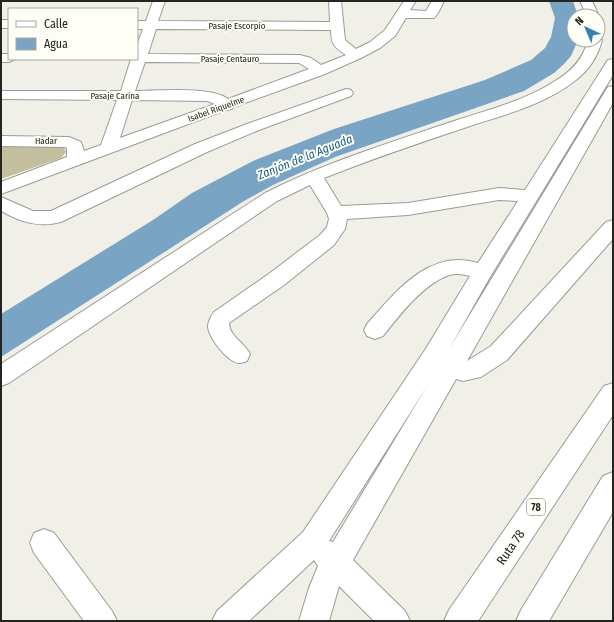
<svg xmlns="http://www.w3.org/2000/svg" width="614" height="622" font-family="'Fira Sans Condensed',sans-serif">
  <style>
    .green { fill: #c2bf9e }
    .water { fill: #79a4c4 }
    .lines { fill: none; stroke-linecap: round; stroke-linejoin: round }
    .minor-casing { stroke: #9b9b94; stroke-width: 2 }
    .highway-casing { stroke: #9b9b94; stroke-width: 2 }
    .minor { fill: #fff; fill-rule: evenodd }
    .highway { fill: #fff; fill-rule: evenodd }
    .labels { text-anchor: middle; stroke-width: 4; stroke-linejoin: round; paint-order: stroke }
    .far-street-label { font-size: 9px; fill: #242421; stroke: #fefef6 }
    .shield { fill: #fefef6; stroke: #656561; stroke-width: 1 }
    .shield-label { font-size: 10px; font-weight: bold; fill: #242421 }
    .water-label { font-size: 12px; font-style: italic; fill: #165d87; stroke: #fefef6 }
    .near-street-label { font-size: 13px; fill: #242421; stroke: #fefef6 }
  </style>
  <rect width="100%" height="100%" fill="#f1f0e8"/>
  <!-- green -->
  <polygon class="green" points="1,144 59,147 64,148 66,152 61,158 1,179"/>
  <!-- water -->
  <polygon class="water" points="549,1 573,1 578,16 574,16 574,40 578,40 571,56 564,64 554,73 524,91 335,157 273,185 244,201 1,357 1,314 153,220 192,193 253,161 334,129 485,80 531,60 545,48 551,37 555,18"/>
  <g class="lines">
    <defs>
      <g id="minor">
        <path d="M153,1h12l-7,20 172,1 -1,-21h12l4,39 11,9 14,-7 15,-12 19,-29h12l-6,9 16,1 6,-10h12l-6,12 -4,5h-28l-11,18 -15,12 -19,10 -36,16 -91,33 -2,2 -6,1 -225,84v-12l66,-25v-9l-2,-1 -64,-1v-10l68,1 12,5 3,9 17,-6 16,-45 -116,-1v-8h120l10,-32h6v-14l6,-16h-6v-8h9zM156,29l175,1c0,14 3,17 15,25l-25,10 -10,-7 -11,-3 -152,-1zM145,62l154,1 10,6 -81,30c-16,-13 -71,-8 -93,-8zM132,100l75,1 8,3 -95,34z"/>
        <polygon points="580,1 592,1 599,16 598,18 598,16 587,16"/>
        <rect x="1" y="20" width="8" height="8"/>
        <path d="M598,37l4,3c-4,16 -13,30 -26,40 -29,23 -65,33 -100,44 -51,17 -102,34 -152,54l17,28 67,-3 91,-15 26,2 81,-127 2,-3 5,-1v16l-123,202 -41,72 157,-259 2,-3 5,-1v17l-146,258 24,-15 115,-124 7,-2v19l-106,121 -26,17 -18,4 -7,-2 -103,181 52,51 5,10h-36l-35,-35 -10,35h-30l10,-33 9,-22 -4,-6 -65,61h-37l5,-10 86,-79 122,-182 45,-74c-7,-2 -14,-3 -21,-1 -26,9 -50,41 -66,61l-8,3 -8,-3 -3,-6 3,-6c29,-33 63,-76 111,-61l40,-62 -19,-1 -91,15 -61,4 -2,10 -11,16 -50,40 -55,38c0,13 16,20 21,31l-3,7c-3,1 -6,2 -9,2 -11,-2 -29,-25 -30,-36 0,-5 3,-11 6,-15l56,-39 50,-38 7,-8 2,-8 -2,-6 -17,-28 -33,16 -268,182 -8,3v-22l264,-171c59,-30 121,-49 183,-70 36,-12 75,-21 107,-42 17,-10 28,-22 33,-41h10zM429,383l-96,159 -4,-1z"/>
        <polygon points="1,54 9,54 9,59 15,59 9,62 1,62"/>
        <path d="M346,89l5,1 2,3 -2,3 -92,34 -52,22 -146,70c-22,6 -40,0 -60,-11v-14l32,14h18l144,-67 52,-20z"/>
        <polygon points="44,529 54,533 112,611 117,621 84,621 34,553 30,543 34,533"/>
      </g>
      <g id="highway">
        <polygon points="613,383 613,415 478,621 444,621 449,610 604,386"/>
        <polygon points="613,472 613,512 549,621 516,621 521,610 603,476"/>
      </g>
    </defs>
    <!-- minor casing -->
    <use href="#minor" class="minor-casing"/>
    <!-- highway casing -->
    <use href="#highway" class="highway-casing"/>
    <!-- minor -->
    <use href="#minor" class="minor"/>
    <!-- highway -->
    <use href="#highway" class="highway"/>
  </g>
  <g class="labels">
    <!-- far-street labels -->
    <g class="far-street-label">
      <text x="237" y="29">Pasaje Escorpio</text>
      <text x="230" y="62">Pasaje Centauro</text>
      <text x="115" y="99">Pasaje Carina</text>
      <text transform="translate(216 109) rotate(-20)" y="3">Isabel Riquelme</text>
      <text x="46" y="144">Hadar</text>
    </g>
    <!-- shield labels -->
    <rect class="shield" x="527" y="499" width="18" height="16" rx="3"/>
    <g class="shield-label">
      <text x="536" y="511">78</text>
    </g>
    <!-- water labels -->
    <g class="water-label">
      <text transform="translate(305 157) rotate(-22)" y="4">Zanjón de la Aguada</text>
    </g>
    <!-- near-street labels -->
    <g class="near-street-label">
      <text transform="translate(510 547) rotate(-56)" y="5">Ruta 78</text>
    </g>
  </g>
  <!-- border -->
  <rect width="614" height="622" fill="none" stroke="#242421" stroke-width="4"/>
  <!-- legend -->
  <rect x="8" y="8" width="130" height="52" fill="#fefef6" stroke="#a7a7a1"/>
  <rect x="16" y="21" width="20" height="6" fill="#ffffff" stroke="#a7a7a1"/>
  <text x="44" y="28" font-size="12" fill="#242421">Calle</text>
  <rect x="16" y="38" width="20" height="12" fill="#79a4c4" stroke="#a7a7a1"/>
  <text x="44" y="48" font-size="12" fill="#242421">Agua</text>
  <!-- north arrow -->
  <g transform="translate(586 28) rotate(316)"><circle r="19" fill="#fefef6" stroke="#a7a7a1"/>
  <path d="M0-3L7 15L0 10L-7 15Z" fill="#3482b4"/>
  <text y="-6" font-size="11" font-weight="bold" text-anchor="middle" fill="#242421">N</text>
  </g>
</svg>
